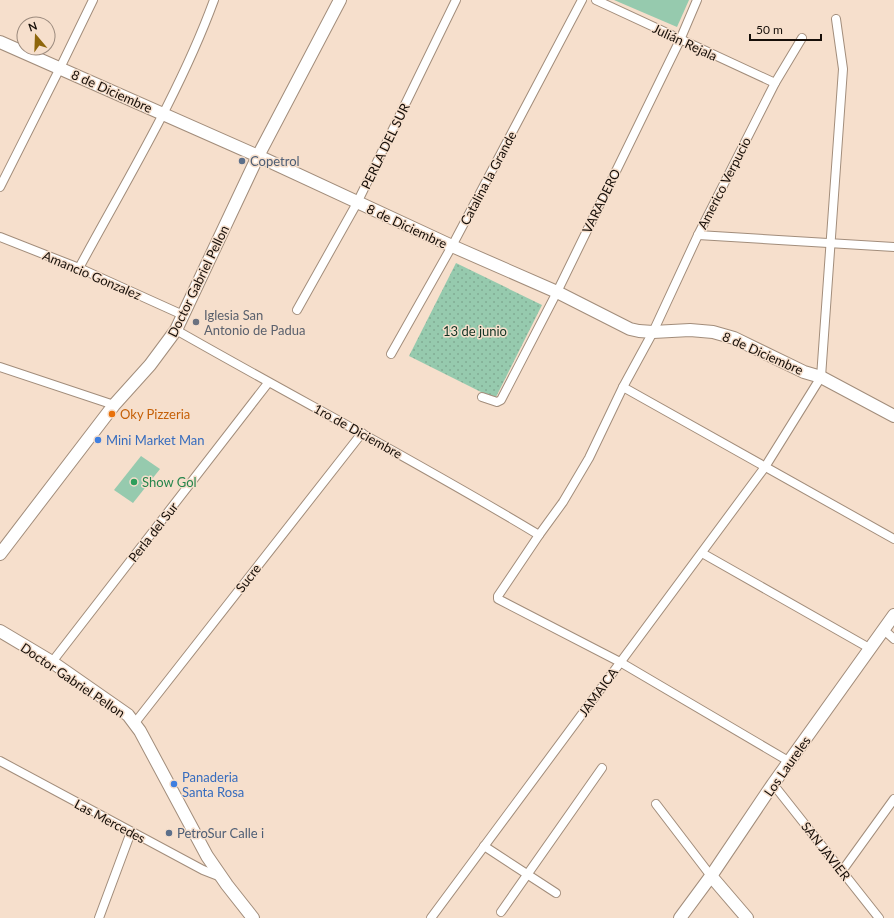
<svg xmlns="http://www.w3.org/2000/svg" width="894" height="918" font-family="Lato,sans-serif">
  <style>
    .park { fill: url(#park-dots) }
    .pitch { fill: #96caae }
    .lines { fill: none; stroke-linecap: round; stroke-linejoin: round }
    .street-casing { stroke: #a28d7b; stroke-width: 10 }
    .secondary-casing { stroke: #a28d7b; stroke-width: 14 }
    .street { stroke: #fff; stroke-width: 8 }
    .secondary { stroke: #fff; stroke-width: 12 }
    .service-dot { fill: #5c6f8a; stroke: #f6dfcc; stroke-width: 1.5 }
    .worship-dot { fill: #6b7280; stroke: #f6dfcc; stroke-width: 1.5 }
    .food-dot { fill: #e8710a; stroke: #f6dfcc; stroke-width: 1.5 }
    .shop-dot { fill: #3f7fe0; stroke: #f6dfcc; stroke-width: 1.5 }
    .leisure-dot { fill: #2e9e5b; stroke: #f6dfcc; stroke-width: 1.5 }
    .labels { text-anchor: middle; stroke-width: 3; stroke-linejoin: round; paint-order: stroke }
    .street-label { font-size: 13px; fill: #160e08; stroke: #f6dfcc }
    .service-label { font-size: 13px; fill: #4e5e75; stroke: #f6dfcc; text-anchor: start }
    .worship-label { font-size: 13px; fill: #5b616d; stroke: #f6dfcc; text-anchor: start }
    .park-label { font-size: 13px; fill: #113424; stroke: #f6dfcc }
    .food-label { font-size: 13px; fill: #c56008; stroke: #f6dfcc; text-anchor: start }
    .shop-label { font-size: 13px; fill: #366cbe; stroke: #f6dfcc; text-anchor: start }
    .leisure-label { font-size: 13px; fill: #27864d; stroke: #f6dfcc; text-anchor: start }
  </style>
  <defs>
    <pattern id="park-dots" width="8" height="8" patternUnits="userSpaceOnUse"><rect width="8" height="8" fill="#96caae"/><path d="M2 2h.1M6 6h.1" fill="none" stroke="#81ac94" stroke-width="1.8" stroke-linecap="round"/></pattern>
  </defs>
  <rect width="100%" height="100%" fill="#f6dfcc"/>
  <!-- park -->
  <polygon class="park" points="456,263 542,305 495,399 409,356"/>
  <!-- pitch -->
  <g class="pitch">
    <polygon points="614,0 689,0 677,27"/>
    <polygon points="141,456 160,469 133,503 114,490"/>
  </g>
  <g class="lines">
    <defs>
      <g id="street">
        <polyline points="596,0 775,83"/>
        <polyline points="0,187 60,68 93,0"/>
        <polyline points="698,235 894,247"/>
        <polyline points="0,237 79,268 183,315"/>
        <path d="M79,268c47,-87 101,-175 135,-268"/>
        <polyline points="297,310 357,203 456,0"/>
        <path d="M176,330c121,69 244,133 363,205"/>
        <polyline points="391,354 452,246 582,0"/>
        <polyline points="0,367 114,405"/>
        <polyline points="623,387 894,539"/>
        <polyline points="482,397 497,402 501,400 557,292 680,40 697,0"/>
        <polyline points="702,553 871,649"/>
        <polyline points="884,630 894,639"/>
        <polyline points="52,662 268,383"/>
        <polyline points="134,724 362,433"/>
        <polyline points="0,761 203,870 221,877"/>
        <polyline points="790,762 620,662 498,599 498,596 539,535 563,502 589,458 623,387 653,332 698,235 775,83 802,38"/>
        <polyline points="773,784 879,918"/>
        <polyline points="656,804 711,876"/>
        <polyline points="484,846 556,893"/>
        <polyline points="842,871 894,799"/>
        <polyline points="501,912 602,768"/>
        <polyline points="99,918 131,832"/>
        <polyline points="431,918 765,467 821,377 843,69 836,19"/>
      </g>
      <g id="secondary">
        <polyline points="0,42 258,156 452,246 557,292 630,329 639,331 653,332 690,330 713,332 734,338 804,372 821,377 894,416"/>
        <polyline points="0,554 114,405 150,365 176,330 258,156 340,0"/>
        <polyline points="0,631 52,662 128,715 140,731 207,856 227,885 253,918"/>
        <polyline points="711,876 747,918"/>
        <polyline points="680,918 711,876 773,784 894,615"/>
      </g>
    </defs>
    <!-- street casing -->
    <use href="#street" class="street-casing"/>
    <!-- secondary casing -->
    <use href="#secondary" class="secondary-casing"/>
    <!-- street -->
    <use href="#street" class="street"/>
    <!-- secondary -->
    <use href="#secondary" class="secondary"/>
  </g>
  <!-- markers -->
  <g class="service-dot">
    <circle cx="242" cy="161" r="4"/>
    <circle cx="169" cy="833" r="4"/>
  </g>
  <circle class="worship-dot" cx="196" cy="322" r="4"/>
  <circle class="food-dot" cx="112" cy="414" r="4"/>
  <g class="shop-dot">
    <circle cx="98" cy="440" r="4"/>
    <circle cx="174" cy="784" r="4"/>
  </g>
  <circle class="leisure-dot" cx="134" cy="482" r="4"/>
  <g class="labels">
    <!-- street labels -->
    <g class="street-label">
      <text transform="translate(685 42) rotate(25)" y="5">Julián Rejala</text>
      <text transform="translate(112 91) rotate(24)" y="5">8 de Diciembre</text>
      <text transform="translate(385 146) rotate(-64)" y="5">PERLA DEL SUR</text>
      <text transform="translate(488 178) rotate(-62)" y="5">Catalina la Grande</text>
      <text transform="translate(724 183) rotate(-63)" y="5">Americo Verpucio</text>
      <text transform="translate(601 201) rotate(-64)" y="5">VARADERO</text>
      <text transform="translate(407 226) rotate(25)" y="5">8 de Diciembre</text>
      <text transform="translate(92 275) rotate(23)" y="5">Amancio Gonzalez</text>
      <text transform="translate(198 281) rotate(-64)" y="5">Doctor Gabriel Pellon</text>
      <text transform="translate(763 353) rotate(24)" y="5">8 de Diciembre</text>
      <text transform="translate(358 431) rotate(29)" y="5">1ro de Diciembre</text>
      <text transform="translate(153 532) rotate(-52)" y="5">Perla del Sur</text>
      <text transform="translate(248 578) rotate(-52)" y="5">Sucre</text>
      <text transform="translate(73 680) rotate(34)" y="5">Doctor Gabriel Pellon</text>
      <text transform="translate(598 692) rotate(-54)" y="5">JAMAICA</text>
      <text transform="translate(787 766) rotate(-55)" y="5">Los Laureles</text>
      <text transform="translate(110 821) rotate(28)" y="5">Las Mercedes</text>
      <text transform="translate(826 851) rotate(52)" y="5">SAN JAVIER</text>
    </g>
    <!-- service labels -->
    <g class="service-label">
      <text x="250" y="166">Copetrol</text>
      <text x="177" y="838">PetroSur Calle i</text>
    </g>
    <!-- worship labels -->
    <g class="worship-label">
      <text x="204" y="320">Iglesia San<tspan x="204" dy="15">Antonio de Padua</tspan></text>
    </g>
    <!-- park labels -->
    <g class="park-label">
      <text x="475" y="336">13 de junio</text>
    </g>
    <!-- food labels -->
    <g class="food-label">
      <text x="120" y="419">Oky Pizzeria</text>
    </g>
    <!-- shop labels -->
    <g class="shop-label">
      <text x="106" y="445">Mini Market Man</text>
      <text x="182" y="782">Panaderia<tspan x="182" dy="15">Santa Rosa</tspan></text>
    </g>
    <!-- leisure labels -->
    <g class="leisure-label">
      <text x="142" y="487">Show Gol</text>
    </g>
  </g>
  <!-- north arrow -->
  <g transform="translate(36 36) rotate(341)"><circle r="19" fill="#f6dfcc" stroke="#9c8b7e"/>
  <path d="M0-3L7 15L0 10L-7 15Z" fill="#8e660b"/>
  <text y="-6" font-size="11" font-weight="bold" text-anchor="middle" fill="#160e08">N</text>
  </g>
  <!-- scale -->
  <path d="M750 34v6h71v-6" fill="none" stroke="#160e08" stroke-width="2"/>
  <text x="756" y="34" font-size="12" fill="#160e08" stroke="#f6dfcc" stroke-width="3" paint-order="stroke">50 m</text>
</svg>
